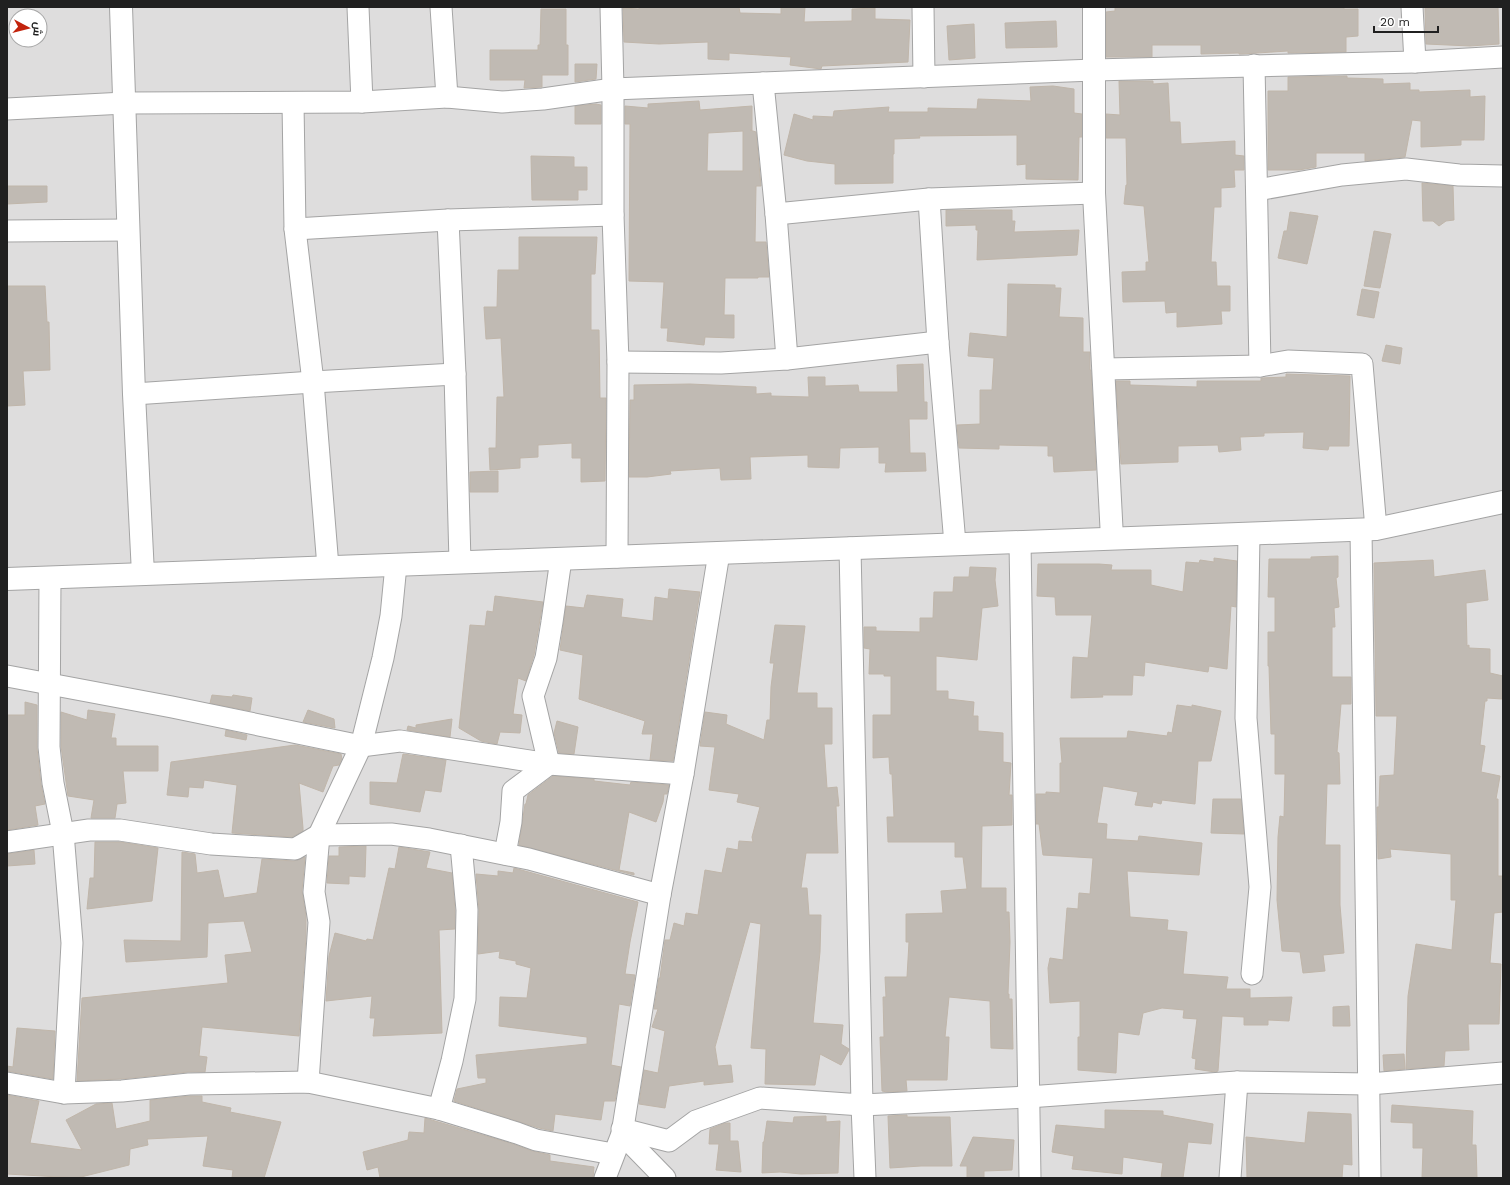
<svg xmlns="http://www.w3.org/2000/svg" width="1510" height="1185" font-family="'Work Sans',Cairo,sans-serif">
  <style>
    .residential { fill: #dedddd; fill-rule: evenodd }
    .building { fill: #c0bab3; stroke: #c0b6aa; fill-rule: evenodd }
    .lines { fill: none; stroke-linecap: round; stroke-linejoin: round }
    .minor-casing { stroke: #a4a4a4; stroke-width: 23 }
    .tertiary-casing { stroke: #a4a4a4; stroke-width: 24 }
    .minor { stroke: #fff; stroke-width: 21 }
    .tertiary { stroke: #fff; stroke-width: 22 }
  </style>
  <rect width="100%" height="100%" fill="#f0eee7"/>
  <!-- residential -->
  <path class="residential" d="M7,7h1496v1171h-1496zM16,16h24v24h-24z"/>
  <!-- building -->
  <g class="building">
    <polygon points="639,7 739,7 740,13 781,14 781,7 805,7 804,22 852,21 852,9 875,8 875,19 910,20 908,62 822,66 821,69 790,65 791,57 729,53 729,60 708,59 708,42 659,44 624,42 623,8 639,9"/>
    <polygon points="1115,7 1344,7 1344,9 1358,9 1358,36 1346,37 1346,52 1288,53 1288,51 1242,54 1239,54 1239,53 1201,54 1201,45 1152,45 1152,57 1106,57 1106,12 1115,11"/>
    <polygon points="1498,7 1499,44 1470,46 1426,44 1425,8"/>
    <polygon points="541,9 566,9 566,45 568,45 568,75 542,75 542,87 524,88 525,80 490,80 490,50 538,50 538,45 540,45"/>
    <polygon points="1056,21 1057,47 1006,48 1005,23"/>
    <polygon points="974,24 975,58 949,60 947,26"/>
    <polygon points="575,64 597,64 596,79 575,82"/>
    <polygon points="1347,76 1347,78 1383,79 1383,84 1410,83 1410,90 1419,90 1419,92 1470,90 1470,97 1485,96 1484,140 1461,140 1461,145 1421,147 1421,121 1412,120 1405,157 1365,161 1365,153 1316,153 1316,167 1299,170 1268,170 1268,91 1288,91 1288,77"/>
    <polygon points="1119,81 1153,81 1153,84 1168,83 1170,122 1180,122 1181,144 1235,141 1235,155 1244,156 1244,170 1234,170 1235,187 1221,188 1221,207 1214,207 1211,262 1216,262 1217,286 1230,286 1230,311 1221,311 1222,324 1177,327 1177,312 1166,313 1165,301 1123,302 1122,272 1146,271 1146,262 1149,262 1144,206 1124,204 1126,185 1127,185 1126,138 1106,138 1106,114 1120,115"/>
    <polygon points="1053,86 1074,89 1074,113 1082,114 1082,137 1079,137 1078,180 1026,179 1026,164 1017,165 1017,135 919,136 920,138 894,139 894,154 893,154 893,183 835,184 835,164 807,161 784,155 794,114 813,120 813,116 833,117 834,111 889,107 888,112 928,112 928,108 977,109 978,99 1031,101 1030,87"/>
    <path d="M699,101l1,9 52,-4v24h-2l6,2 5,54h-5l-1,56h11l3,35h-11v1h-33l-1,37h10v23l-29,-1 -1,8 -37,-4 1,-13h-7l3,-46 -35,-1 1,-157h-5v-18l23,2v-4zM743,131v40h-36l1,-38z"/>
    <polygon points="596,104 601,105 601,124 575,124 575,106"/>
    <polygon points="531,156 574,157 574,167 587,167 587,190 578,190 578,200 532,200"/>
    <polygon points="1422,183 1453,186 1454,220 1446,221 1439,226 1433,221 1423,221"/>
    <polygon points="7,186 47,186 47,202 7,204"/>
    <polygon points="946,210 1012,210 1012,221 1015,221 1014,232 1079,230 1077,255 977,260 978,230 976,230 976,225 946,226"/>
    <polygon points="1290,212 1318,216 1307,264 1278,258 1284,231 1287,231"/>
    <polygon points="1374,231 1391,234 1380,288 1364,286"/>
    <polygon points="519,237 597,237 595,274 591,274 591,330 599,330 600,398 606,398 605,481 581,482 581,458 572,458 572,443 538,445 538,457 520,458 520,468 490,470 489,448 496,448 497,397 504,397 501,338 486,339 484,307 497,307 498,270 519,270"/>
    <polygon points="1008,284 1055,285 1055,288 1061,288 1059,317 1083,318 1083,352 1090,352 1090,370 1091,370 1096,470 1054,472 1053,456 1048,456 1048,446 999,445 999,449 959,448 957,425 980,424 980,390 992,390 994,358 968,356 970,333 1007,337"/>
    <polygon points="7,286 45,286 47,322 49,322 50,370 23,371 25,405 7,406"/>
    <polygon points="1362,289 1379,292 1374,318 1357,315"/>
    <polygon points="1386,345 1402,348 1400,364 1382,361"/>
    <polygon points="923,364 924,402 927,402 927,419 909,419 910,453 925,453 926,471 885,472 886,463 879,463 879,447 840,448 839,468 808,467 808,455 750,457 751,479 721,480 720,468 670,471 671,474 647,477 629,477 630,400 634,400 634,385 690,384 756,387 756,394 771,393 771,396 809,397 808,377 825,377 825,386 858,385 859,392 898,392 897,365"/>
    <polygon points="1286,374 1350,376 1349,446 1329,446 1328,450 1303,448 1304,432 1264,433 1264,436 1240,437 1241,450 1219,452 1218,445 1178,446 1178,462 1121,464 1116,381 1130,381 1130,385 1197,387 1197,381 1261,381 1261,378 1286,377"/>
    <polygon points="498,471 498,492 470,492 470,472"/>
    <polygon points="1338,556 1338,577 1336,578 1339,607 1334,608 1335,627 1332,627 1332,677 1351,677 1351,704 1341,704 1337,752 1339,753 1340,784 1327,784 1325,845 1340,845 1340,905 1344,953 1323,955 1325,971 1303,973 1300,952 1282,951 1277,900 1278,837 1280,816 1284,817 1285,774 1275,774 1275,734 1271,734 1269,666 1268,666 1268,632 1275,632 1275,597 1268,597 1269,559 1311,559 1311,557"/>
    <polygon points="1214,558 1237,561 1236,607 1231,606 1227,669 1209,666 1208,672 1145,662 1144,676 1133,675 1132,695 1102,695 1103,697 1071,698 1073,657 1088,658 1092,615 1056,615 1055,597 1037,596 1038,564 1099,564 1112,565 1111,570 1151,570 1151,585 1183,592 1186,562 1199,563 1200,560 1214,562"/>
    <polygon points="1433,560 1434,577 1485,570 1488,600 1466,603 1467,646 1469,645 1469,648 1490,649 1490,673 1503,676 1502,699 1487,698 1487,701 1485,701 1480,745 1485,746 1481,772 1500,776 1496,799 1498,799 1498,876 1503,876 1503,912 1494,913 1490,963 1501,964 1499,1024 1468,1024 1469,1050 1445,1051 1444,1066 1406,1069 1408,996 1416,944 1452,950 1456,900 1451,900 1451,854 1390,849 1391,857 1378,859 1377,807 1379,807 1380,776 1394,775 1397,716 1376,716 1374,563"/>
    <polygon points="970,567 996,568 995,580 998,606 982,608 977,660 936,656 936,691 948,691 948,699 974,702 973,716 978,716 978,731 1003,733 1003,762 1011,763 1009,795 1012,795 1012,825 982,826 981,888 1006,888 1006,912 1009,912 1010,942 1008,994 1009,994 1009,999 1012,999 1013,1049 991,1048 990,1001 949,997 945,1037 949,1037 947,1080 906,1080 907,1091 887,1092 882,1091 880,1037 884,1037 883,997 886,997 885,977 907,977 909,942 906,942 906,914 943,913 941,891 967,889 963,857 955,857 955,842 888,842 887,817 894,817 892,774 890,774 889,757 873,758 873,715 891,715 891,676 884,676 884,674 869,674 870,649 864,648 864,627 876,627 876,631 920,632 920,618 933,618 934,592 953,592 954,577 969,577"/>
    <polygon points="669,589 700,592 673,761 650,760 653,734 642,734 645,721 579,699 583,655 560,650 566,606 584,608 587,595 623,599 621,617 653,621 655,597 668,599"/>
    <polygon points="495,596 543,602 534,655 526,681 518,678 513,714 522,715 520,733 500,732 497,744 481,741 459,728 470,625 485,626 487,611 493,612"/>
    <polygon points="775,625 805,626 797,693 817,693 817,708 832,708 832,744 824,744 827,788 837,787 839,806 836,806 838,853 806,853 801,888 807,888 809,915 821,915 820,952 813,1023 843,1025 841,1044 849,1049 849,1050 841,1065 820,1054 815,1085 765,1084 766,1049 751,1048 761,924 750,922 715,1047 718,1066 731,1065 733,1082 704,1085 704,1081 669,1086 665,1108 639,1104 644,1070 658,1073 665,1031 652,1027 658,1009 654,1009 659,978 660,978 665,940 670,940 674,923 684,926 686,913 698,915 705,870 722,873 727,848 738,850 739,841 753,842 752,837 760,807 737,802 739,794 709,790 715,747 700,746 705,712 727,715 726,724 764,740 767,720 770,720 771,687 774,663 770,663"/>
    <polygon points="212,695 232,697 233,695 252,698 250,711 210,703"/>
    <polygon points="25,702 37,705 37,748 41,784 45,804 35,806 38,825 7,830 7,715 25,715"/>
    <polygon points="1177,705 1192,707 1192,705 1221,711 1211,761 1198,761 1195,804 1162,800 1161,804 1153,802 1152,807 1135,805 1138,792 1103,786 1097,823 1107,824 1106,839 1138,841 1139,836 1202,843 1199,875 1127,871 1130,917 1168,920 1167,930 1187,932 1183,974 1228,977 1226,989 1250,989 1250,998 1292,997 1289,1021 1268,1020 1268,1025 1244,1025 1244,1017 1222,1016 1218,1071 1215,1072 1195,1069 1196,1059 1192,1058 1197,1019 1183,1018 1184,1010 1162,1008 1143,1013 1139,1035 1118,1032 1116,1073 1078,1070 1078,1037 1080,1037 1080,1001 1050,1003 1048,968 1050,958 1063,960 1067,908 1078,909 1079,893 1090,894 1093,858 1043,855 1039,824 1036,824 1036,794 1046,794 1046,792 1060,793 1060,763 1062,763 1060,738 1127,738 1128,731 1167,736 1168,732 1172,733"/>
    <polygon points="88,710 115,714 111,738 116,738 116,746 158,746 158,771 123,771 126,803 117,804 115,818 91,818 94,800 68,796 61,746 61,712 87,720"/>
    <polygon points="308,710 334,719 335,728 303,722"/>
    <polygon points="452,719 450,737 407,730 408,726 416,728 416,725"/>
    <polygon points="557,721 578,727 574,754 559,753 554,733"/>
    <polygon points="226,730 247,735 246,740 225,736"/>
    <polygon points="295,745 341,754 342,759 339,765 333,766 323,792 299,783 303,828 303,831 292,837 232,833 237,785 204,780 203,788 189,787 188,797 167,795 171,762"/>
    <polygon points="403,754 446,760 441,792 425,790 420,812 370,804 370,782 397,783"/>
    <polygon points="553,776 594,779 594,781 630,785 631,782 669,785 667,794 664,794 663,802 656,822 629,812 619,870 634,873 634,875 519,845 525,804 526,804 528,795"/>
    <polygon points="1213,799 1241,799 1244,834 1211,833"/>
    <polygon points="95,842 120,842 158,848 152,901 87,909 90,878 94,878"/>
    <polygon points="366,846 365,877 349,876 349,884 327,883 329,856 339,856 339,847"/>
    <polygon points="399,847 430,852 426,868 452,873 455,910 455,929 439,930 442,1033 373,1036 375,1018 370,1018 372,996 326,1001 329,956 335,933 366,941 367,939 373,940 389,868 395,869"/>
    <polygon points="34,850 35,864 7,866 7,854"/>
    <polygon points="182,852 195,854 197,873 218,870 224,898 257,893 262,859 294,861 305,857 302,891 306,916 306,937 299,1036 202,1027 199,1056 207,1057 205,1072 188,1072 121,1079 77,1081 82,998 228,983 225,955 252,952 244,921 208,923 207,957 126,962 124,940 181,941"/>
    <polygon points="514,868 638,902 630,942 625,974 635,975 630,1006 619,1004 611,1065 621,1067 615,1101 604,1101 601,1120 555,1114 553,1131 539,1128 454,1101 457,1089 486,1083 486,1078 478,1078 476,1055 587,1044 587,1037 499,1026 500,997 527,998 531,968 516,964 516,961 499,958 500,951 478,954 479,910 476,874 498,876 498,871 513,873"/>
    <polygon points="1349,1006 1350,1026 1333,1026 1333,1007"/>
    <polygon points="17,1028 55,1031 53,1079 7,1071 7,1066 13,1067"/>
    <polygon points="1404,1054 1405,1069 1384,1071 1383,1055"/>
    <polygon points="7,1095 39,1101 30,1143 82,1150 66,1120 96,1104 112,1103 116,1129 150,1121 150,1100 190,1096 202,1096 202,1102 231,1108 230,1112 281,1122 264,1178 232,1178 233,1170 203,1166 208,1136 147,1139 148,1145 130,1149 129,1165 77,1178 7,1174"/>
    <polygon points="1392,1105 1473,1111 1472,1145 1476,1145 1477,1178 1422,1178 1423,1148 1413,1148 1413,1123 1391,1122"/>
    <polygon points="1105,1110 1163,1111 1163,1115 1213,1124 1211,1144 1188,1142 1183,1178 1161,1178 1163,1163 1123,1157 1122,1174 1072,1169 1074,1156 1052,1152 1056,1125 1105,1129"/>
    <polygon points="1308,1112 1351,1114 1352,1165 1343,1164 1342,1178 1247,1178 1246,1137 1305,1143"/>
    <polygon points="907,1115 907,1117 950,1117 952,1166 921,1166 890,1168 888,1116"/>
    <polygon points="826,1116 826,1122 840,1121 838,1173 801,1174 780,1172 762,1173 763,1142 764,1142 767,1121 793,1123 794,1117"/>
    <polygon points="425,1118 513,1144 532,1151 550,1155 550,1161 594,1167 593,1178 380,1178 378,1167 367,1170 363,1152 408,1140 409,1132 424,1133"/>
    <polygon points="725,1123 730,1123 730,1141 738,1141 741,1172 716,1170 719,1144 709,1144 710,1129"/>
    <polygon points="973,1137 1014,1140 1012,1170 984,1171 984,1178 967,1178 967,1166 960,1166"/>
  </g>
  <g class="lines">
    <defs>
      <g id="minor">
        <polyline points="358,7 362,102"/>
        <polyline points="611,7 613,89 613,215 618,362 617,557"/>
        <polyline points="923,7 924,77"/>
        <polyline points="1412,7 1415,62"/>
        <polyline points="1254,65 1260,366"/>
        <polyline points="763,83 776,214 787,359"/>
        <polyline points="447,97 502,102 543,99 613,89 1094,70 1415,62 1503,57"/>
        <polyline points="293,103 295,229 313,382 328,567"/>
        <polyline points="7,109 125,103 362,102 447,97 441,7"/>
        <polyline points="1257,190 1342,175 1406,169 1459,175 1503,176"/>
        <polyline points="929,199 938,342 955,544"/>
        <polyline points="776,214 929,199 1094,193"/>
        <polyline points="448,220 455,374 460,562"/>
        <polyline points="295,229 448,220 613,215"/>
        <polyline points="7,231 128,230"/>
        <polyline points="618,362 721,363 787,359 938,342"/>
        <polyline points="1104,369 1260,366 1288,361 1362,364 1376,529"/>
        <polyline points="134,394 313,382 455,374"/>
        <polyline points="1361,530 1370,1178"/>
        <polyline points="1249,534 1246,718 1260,887 1252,974"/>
        <polyline points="1020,542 1030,1178"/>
        <polyline points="850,548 862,1105 865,1178"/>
        <polyline points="50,578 49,747 53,783 63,833 72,943 64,1093"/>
        <polyline points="7,676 172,707 361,746 400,741 549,764 683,774"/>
        <polyline points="7,842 89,830 120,830 211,844 295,849 319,835 391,834 429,839 529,859 660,895"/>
        <polyline points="505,854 511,822 513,791 549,764 533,696 546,658 552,622 561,559"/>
        <polyline points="308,1082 319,922 314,892 319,835 361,746 383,658 391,616 396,565"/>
        <polyline points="7,1083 64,1093 122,1091 189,1084 308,1082 439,1109 517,1133 536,1140 613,1154"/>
        <polyline points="439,1109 452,1061 465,999 467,910 461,845"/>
        <polyline points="622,1129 669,1141 696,1121 760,1098 862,1105 1028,1097 1237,1082 1369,1084 1503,1073"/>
        <polyline points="622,1134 665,1178"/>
        <polyline points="605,1178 622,1134 660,895 683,774 719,553"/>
        <polyline points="1230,1178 1237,1082"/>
      </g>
      <g id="tertiary">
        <polyline points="121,7 134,394 143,574"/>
        <polyline points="1094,7 1094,193 1112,538"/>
        <polyline points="7,579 1376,529 1503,502"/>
      </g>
    </defs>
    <!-- minor casing -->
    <use href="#minor" class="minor-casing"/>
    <!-- tertiary casing -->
    <use href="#tertiary" class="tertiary-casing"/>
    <!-- minor -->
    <use href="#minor" class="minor"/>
    <!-- tertiary -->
    <use href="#tertiary" class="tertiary"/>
  </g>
  <!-- border -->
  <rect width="1510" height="1185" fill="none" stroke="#202020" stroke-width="16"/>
  <!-- north arrow -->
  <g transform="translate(28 28) rotate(97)"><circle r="19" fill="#ffffff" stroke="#a6a6a6"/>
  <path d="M0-3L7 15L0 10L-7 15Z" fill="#c2230d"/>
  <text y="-6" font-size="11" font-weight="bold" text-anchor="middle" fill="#202020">ش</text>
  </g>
  <!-- scale -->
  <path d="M1374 26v6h64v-6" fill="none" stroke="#202020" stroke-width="2"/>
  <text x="1380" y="26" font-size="12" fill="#202020" stroke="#ffffff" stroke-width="3" paint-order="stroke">20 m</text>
</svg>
